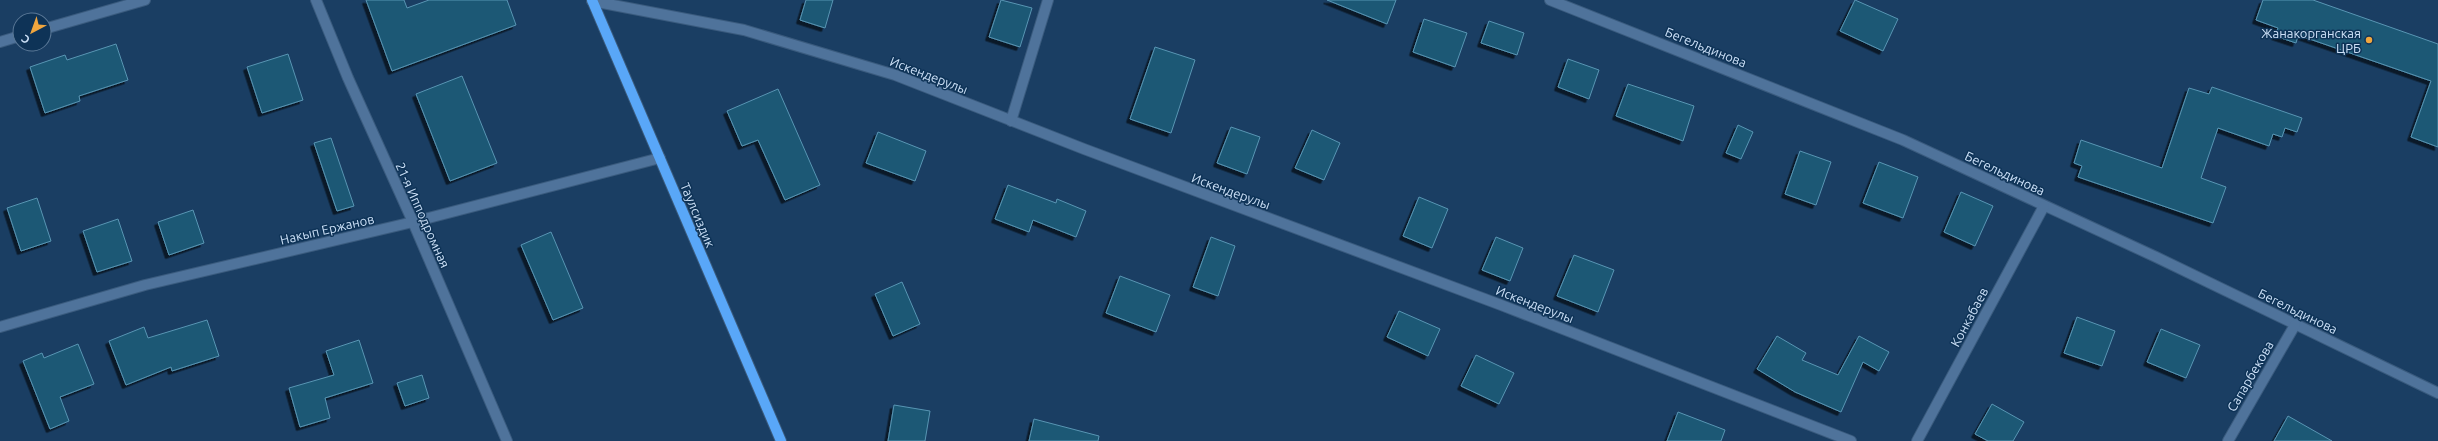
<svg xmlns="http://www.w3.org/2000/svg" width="2438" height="441" font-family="Ubuntu,sans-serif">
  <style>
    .building { fill: #1a5975; stroke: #5995b3; filter: url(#shadow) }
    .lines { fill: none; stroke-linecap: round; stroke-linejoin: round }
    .minor-casing { stroke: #3a5b7e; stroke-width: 12 }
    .major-casing { stroke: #3a5b7e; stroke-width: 12 }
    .minor { stroke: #4f739b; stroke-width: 10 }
    .major { stroke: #59a7f8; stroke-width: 10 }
    .poi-dot { fill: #f0a63e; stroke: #0e3357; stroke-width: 1.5 }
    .labels { text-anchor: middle; stroke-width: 3; stroke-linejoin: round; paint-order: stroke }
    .poi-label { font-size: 13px; fill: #cce0f7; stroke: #0e3357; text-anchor: end }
    .street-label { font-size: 13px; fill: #cce0f7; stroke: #0e3357 }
  </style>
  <defs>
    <filter id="shadow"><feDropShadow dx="-3.5" dy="3.5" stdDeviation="0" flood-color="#0009"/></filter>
  </defs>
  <rect width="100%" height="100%" fill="#1a3e63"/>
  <!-- building -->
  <g class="building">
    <polygon points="366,0 404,0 407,8 429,0 507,0 516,25 392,71"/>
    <polygon points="806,0 833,0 825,28 800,20"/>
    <polygon points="1001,0 1032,8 1020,47 989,37"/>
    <polygon points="1327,0 1396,0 1387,24"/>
    <polygon points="1855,0 1898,19 1883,51 1840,31"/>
    <polygon points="2263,0 2313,0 2438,44 2438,147 2411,137 2431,81 2298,35 2296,43 2275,36 2278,28 2256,20"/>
    <polygon points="1424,19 1467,33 1455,67 1413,52"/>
    <polygon points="1489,21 1524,33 1517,55 1481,43"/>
    <polygon points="116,44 128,80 79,96 80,101 45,113 30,67 65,55 67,60"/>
    <polygon points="1155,47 1195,60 1171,133 1130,119"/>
    <polygon points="288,54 303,100 262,113 247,67"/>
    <polygon points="1568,59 1599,70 1589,99 1558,87"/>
    <polygon points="462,76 497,163 450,181 416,94"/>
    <polygon points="1628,84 1694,106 1683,141 1616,116"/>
    <polygon points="2212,87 2302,118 2297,132 2285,128 2282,137 2273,134 2269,146 2218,128 2201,178 2226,187 2213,223 2078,177 2082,166 2074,163 2081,140 2162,168 2189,88 2209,94"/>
    <polygon points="778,89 820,185 785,200 758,140 742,146 727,111"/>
    <polygon points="1738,125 1753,132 1741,159 1726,153"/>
    <polygon points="1231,127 1260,137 1247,174 1217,163"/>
    <polygon points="1312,130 1340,143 1324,180 1295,168"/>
    <polygon points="878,132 926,151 915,181 866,163"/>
    <polygon points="331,138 354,206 337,211 314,143"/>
    <polygon points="1800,151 1831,162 1816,205 1785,194"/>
    <polygon points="1879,162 1918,177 1903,218 1863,203"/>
    <polygon points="1008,185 1056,203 1057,199 1086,211 1076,237 1033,220 1029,232 995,219"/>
    <polygon points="1961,192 1993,206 1975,246 1944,232"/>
    <polygon points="1419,197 1448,209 1432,248 1403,236"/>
    <polygon points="37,198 51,241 21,251 7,208"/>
    <polygon points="193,210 204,243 169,255 158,222"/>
    <polygon points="118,219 132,261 97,272 83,231"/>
    <polygon points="551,232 583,308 553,320 521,245"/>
    <polygon points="1211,237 1235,246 1218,296 1193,287"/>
    <polygon points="1496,237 1523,248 1510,281 1482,270"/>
    <polygon points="1574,255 1614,270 1598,312 1557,296"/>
    <polygon points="1120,276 1170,295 1156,332 1106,313"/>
    <polygon points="902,282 920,324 893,336 875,294"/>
    <polygon points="1399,311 1440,329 1428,356 1387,337"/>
    <polygon points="2077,317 2115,331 2102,366 2064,353"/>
    <polygon points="207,320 219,356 172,371 171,367 126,385 109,341 144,327 148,338"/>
    <polygon points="2161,329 2200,345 2186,378 2147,362"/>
    <polygon points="1777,336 1806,353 1802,360 1838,375 1859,336 1889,352 1879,371 1863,362 1841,412 1795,392 1757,369"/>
    <polygon points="359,340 373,383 325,398 330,418 300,427 289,388 334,375 326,351"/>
    <polygon points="78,344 94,384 60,397 69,421 50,429 23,361 42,353 44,358"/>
    <polygon points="1476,355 1514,373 1499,404 1461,386"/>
    <polygon points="422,375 429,398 405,406 397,383"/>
    <polygon points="1992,404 2024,422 2013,441 1988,441 1975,434"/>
    <polygon points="894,405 930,411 925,441 888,441"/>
    <polygon points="1678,412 1725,430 1721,441 1667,441"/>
    <polygon points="2288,416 2332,441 2274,441"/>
    <polygon points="1034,419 1099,436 1098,441 1029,441"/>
  </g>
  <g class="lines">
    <defs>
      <g id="minor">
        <polyline points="316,0 348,78 413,222 507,441"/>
        <polyline points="1550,0 1903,140 2156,257 2438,393"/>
        <polyline points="592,1 744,30 895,75 1084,149 1501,305 1851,441"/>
        <polyline points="44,29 145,0"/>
        <polyline points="0,42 20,36"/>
        <polyline points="1011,121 1048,0"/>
        <polyline points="0,327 145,285 413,222 660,158"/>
        <polyline points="1917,441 2044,206"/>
        <polyline points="2228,441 2295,325"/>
      </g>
      <polyline id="major" points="592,0 781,441"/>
    </defs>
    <!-- minor casing -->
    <use href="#minor" class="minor-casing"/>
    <!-- major casing -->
    <use href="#major" class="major-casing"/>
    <!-- minor -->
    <use href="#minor" class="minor"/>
    <!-- major -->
    <use href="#major" class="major"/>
  </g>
  <!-- markers -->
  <circle class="poi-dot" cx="2369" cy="40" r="4"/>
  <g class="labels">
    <!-- poi labels -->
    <g class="poi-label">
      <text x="2361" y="38">Жанакорганская<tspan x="2361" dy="15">ЦРБ</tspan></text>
    </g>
    <!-- street labels -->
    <g class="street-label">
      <text transform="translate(1706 47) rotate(22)" y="5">Бегельдинова</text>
      <text transform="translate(929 75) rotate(21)" y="5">Искендерулы</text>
      <text transform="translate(2005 173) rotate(25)" y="5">Бегельдинова</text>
      <text transform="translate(1231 191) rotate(20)" y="5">Искендерулы</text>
      <text transform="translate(423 215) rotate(66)" y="5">21-я Ипподромная</text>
      <text transform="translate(698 215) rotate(67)" y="5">Таулсиздик</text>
      <text transform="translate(327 229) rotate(-13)" y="5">Накып Ержанов</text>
      <text transform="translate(1535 304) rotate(21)" y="5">Искендерулы</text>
      <text transform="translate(2298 311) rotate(26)" y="5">Бегельдинова</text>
      <text transform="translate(1969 317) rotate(-62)" y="5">Конкабаев</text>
      <text transform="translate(2250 376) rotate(-60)" y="5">Сапарбекова</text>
    </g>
  </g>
  <!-- north arrow -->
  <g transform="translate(32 32) rotate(221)"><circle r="19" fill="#0e3357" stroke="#5a7897"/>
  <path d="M0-3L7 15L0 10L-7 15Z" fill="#f0a63e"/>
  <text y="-6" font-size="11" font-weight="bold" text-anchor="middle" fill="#cce0f7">С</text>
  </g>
</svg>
